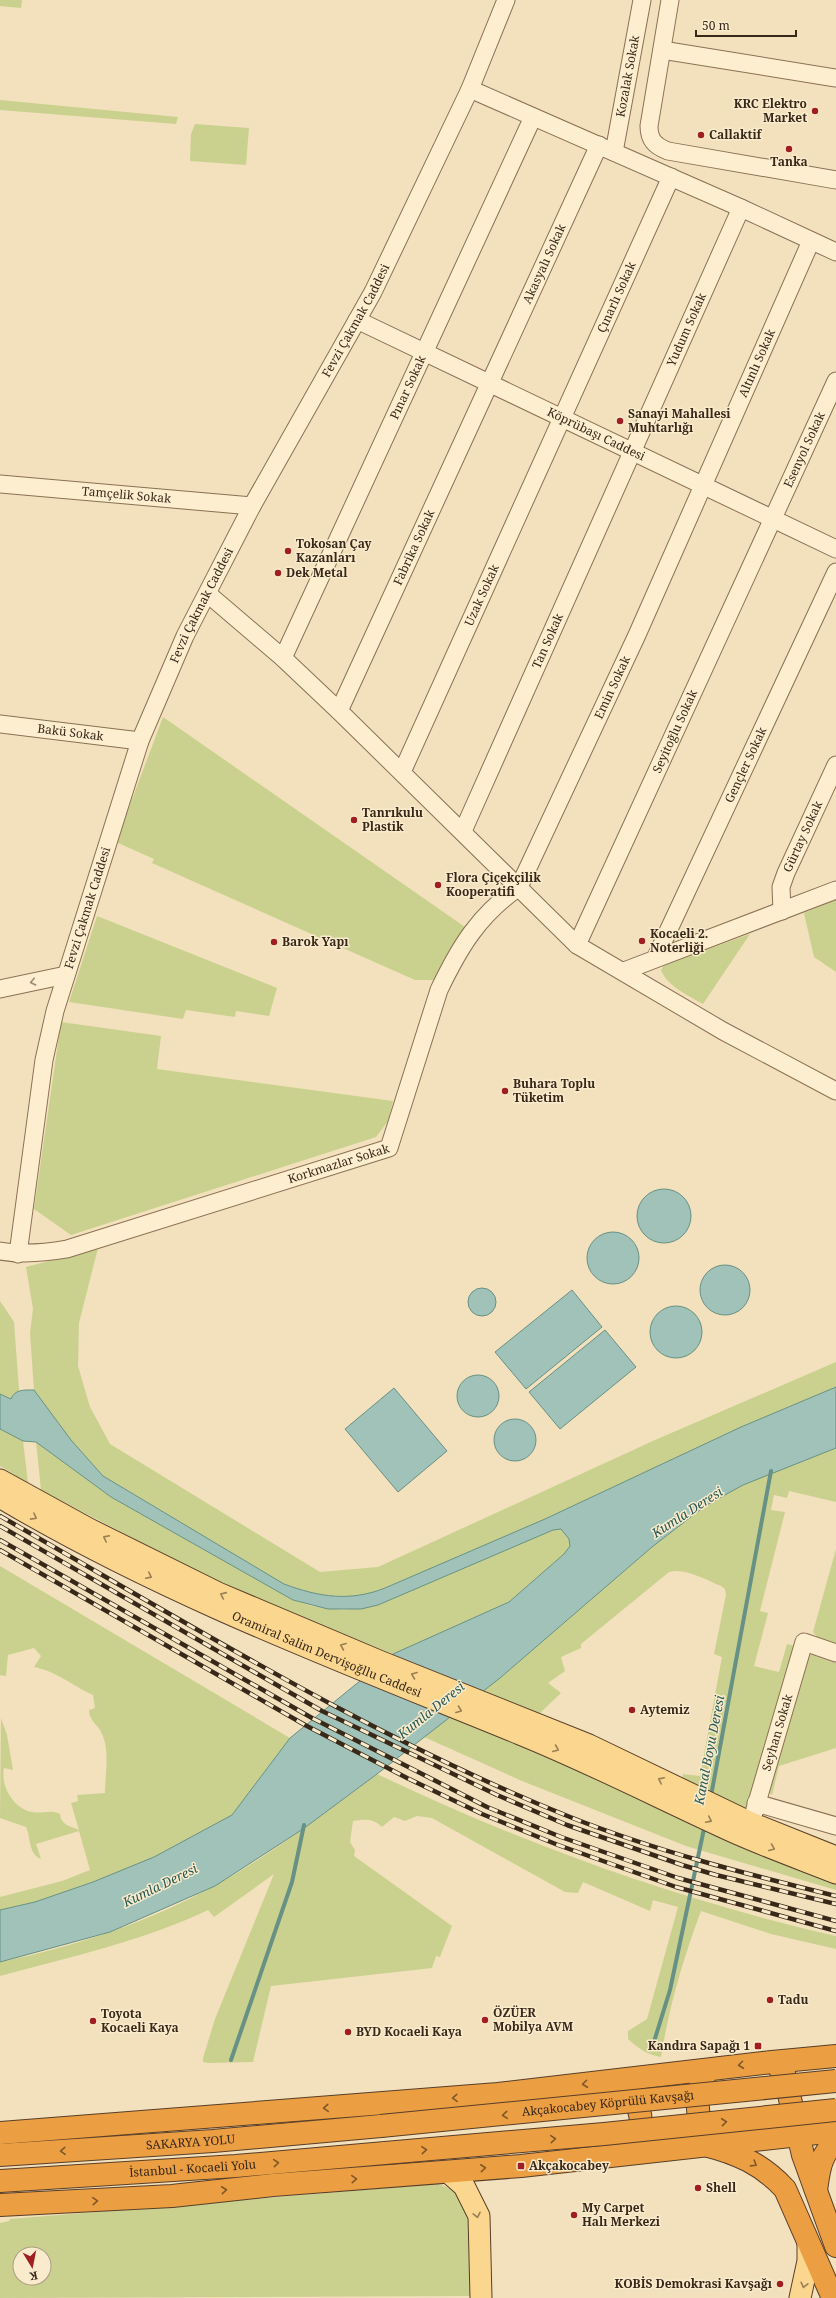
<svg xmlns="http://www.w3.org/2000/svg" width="836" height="2298" font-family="'Noto Serif',serif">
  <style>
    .green { fill: #cad18f; fill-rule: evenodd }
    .water { fill: #a0c2b8; stroke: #679185 }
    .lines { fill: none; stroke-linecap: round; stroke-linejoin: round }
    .stream { stroke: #679185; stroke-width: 4 }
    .minor-casing { stroke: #8b7054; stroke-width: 19 }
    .major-casing { stroke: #583e29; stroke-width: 23 }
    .highway-casing { stroke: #583e29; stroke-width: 24 }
    .minor { stroke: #fceecf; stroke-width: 17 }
    .major { stroke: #fad68f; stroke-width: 21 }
    .highway { stroke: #eb9e42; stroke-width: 22 }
    .rail-casing { stroke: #38281a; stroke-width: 4.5 }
    .rail { stroke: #f9ebcc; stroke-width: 3; stroke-dasharray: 9; stroke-linecap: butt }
    .highway-bridge-casing { stroke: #583e29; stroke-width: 24; stroke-linecap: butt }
    .highway-bridge { stroke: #eb9e42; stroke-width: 22 }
    .oneway { stroke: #9a8b74 }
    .oneway2 { stroke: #997f54 }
    .oneway3 { stroke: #80572a }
    .poi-dot { fill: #9f1e21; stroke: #f9ebcc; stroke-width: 1.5 }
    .labels { text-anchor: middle; stroke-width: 3; stroke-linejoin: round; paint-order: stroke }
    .street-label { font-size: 12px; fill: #38281a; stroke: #f9ebcc }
    .poi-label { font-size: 12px; font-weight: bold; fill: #38281a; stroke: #f9ebcc; text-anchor: start }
    .water-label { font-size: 13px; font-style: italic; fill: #285a56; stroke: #f9ebcc }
  </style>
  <rect width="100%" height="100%" fill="#f2e1bc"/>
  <!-- green -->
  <g class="green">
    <polygon points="0,0 22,0 21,8 0,6"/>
    <polygon points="0,100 178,117 176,124 0,110"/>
    <polygon points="195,124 249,128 246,165 190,161 191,134"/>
    <polygon points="163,717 465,927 445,959 434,980 415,980 152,863 154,859 116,842"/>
    <polygon points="836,900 836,972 814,957 804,913"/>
    <polygon points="97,916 277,988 269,1016 236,1011 235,1017 186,1010 183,1019 69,1002"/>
    <path d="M750,934l-47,70c-14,-8 -36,-18 -42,-34l3,-5z"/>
    <polygon points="61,1022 161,1036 157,1069 393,1101 388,1121 376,1137 71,1235 34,1209"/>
    <path d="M98,1248l-19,75 -1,43 12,41 20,37 210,128 58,-5 277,-127 181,-78v25l-95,40 -196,92 -160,69c-35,14 -66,9 -101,-4l-181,-108 -32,-36 -37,-50 -4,-57 3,-24 -7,-42z"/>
    <polygon points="0,1301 14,1322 20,1403 0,1394"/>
    <polygon points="0,1429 23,1441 28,1483 0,1466"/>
    <polygon points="36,1442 111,1497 293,1600 312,1606 344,1610 378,1605 553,1530 561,1529 569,1539 570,1546 564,1554 509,1602 393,1654 279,1610 169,1557 41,1490"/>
    <path d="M836,1448v54l-47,-11 -2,7 -13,-3 -3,15 14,2 -25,99 8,2 -14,53 25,6 8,-28 9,2 -49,165 -65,-31 1,-6 17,2 22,-119 -8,-3 12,-59 -1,-6 -4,-3c-15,-6 -36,-19 -52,-14l-88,72v4l-20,9 4,14 -17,12 13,10 -22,21 -55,-23 168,-144 53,-41 37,-21z"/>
    <polygon points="836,1549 836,1644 819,1639 813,1632"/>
    <path d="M0,1566l290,172 -58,77 -78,42 -61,25 -58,20 -35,8v-13l62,-16 28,-11 -11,-39 -43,13 5,15c-13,-5 -10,-22 -15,-32l-26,-9 1,-100 6,17 6,35 -9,-2c-4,18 10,41 28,44 10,2 19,-3 28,2 1,11 10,12 19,16l-8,-27 7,-2 -1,-6 28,-2c0,-17 5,-43 -3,-59 -4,-10 -13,-13 -13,-24l6,-2 -2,-13c-22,-10 -35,-23 -59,-28l7,-11 -7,-8 -26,7 -2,21 -6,-1z"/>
    <polygon points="812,1655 836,1663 836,1748 779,1766 772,1795 767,1791 804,1656"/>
    <polygon points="451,1716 571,1764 836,1882 836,1890 686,1846 522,1781 424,1737"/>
    <path d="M377,1774c147,70 300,126 459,162v13l-65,-15 -70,-23c-18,48 -32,96 -40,146 -14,-2 -23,-9 -33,-18v-8l19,-12 31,-112 -25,-7 -3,11 -67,-29 -5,11 -13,-1 -133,-74 -15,-2 -12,5 -11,-4 -12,10c-9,-9 -17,-8 -29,-6l-3,21 5,8 -1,6 98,70 -12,31 -4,-1 -4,12 -161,18 -18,76 -45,1 -5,-1v-4l12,-39 59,-145 -60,43 -6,-7c-65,31 -138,47 -208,66v-14c74,-15 149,-40 214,-76 58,-32 111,-73 163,-112z"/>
    <path d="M437,2184c43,8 34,79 35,112l-472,2v-75l9,-2 1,-2zM20,2254h24v24h-24z"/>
  </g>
  <!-- water -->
  <g class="water">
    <circle cx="664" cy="1216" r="27"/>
    <circle cx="613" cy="1258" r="26"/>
    <circle cx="725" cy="1290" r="25"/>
    <circle cx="482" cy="1302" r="14"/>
    <polygon points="572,1290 602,1327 526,1389 495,1352"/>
    <circle cx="676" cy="1332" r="26"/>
    <polygon points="605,1330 636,1367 560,1429 529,1392"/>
    <circle cx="478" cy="1396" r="21"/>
    <path d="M836,1387v61l-93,37 -38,21 -53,41 -152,131 -123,96 -74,55 -88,57 -105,46 -110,30v-52l35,-8 58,-20 61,-25 78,-42 58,-77 103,-84 116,-52 55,-48 6,-8 -1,-7 -8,-10 -8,1 -175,75 -17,4h-33l-35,-9 -182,-103 -75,-55 -13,-1 -23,-12v-35l11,5c4,-10 13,-9 23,-9l37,50 32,36 181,108c35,13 66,18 101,4l160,-69 196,-92z"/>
    <polygon points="394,1388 447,1451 398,1492 345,1429"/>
    <circle cx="515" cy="1440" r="21"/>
  </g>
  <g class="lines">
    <!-- stream -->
    <g class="stream">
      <polyline points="711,1796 771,1471"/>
      <polyline points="653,2045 670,1990 705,1824"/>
      <polyline points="231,2060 292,1882 304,1825"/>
    </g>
    <defs>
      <g id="minor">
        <path d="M670,0l-21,126c0,14 6,20 19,25l168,29"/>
        <polyline points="662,50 836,78"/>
        <polyline points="470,89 741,208 836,252"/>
        <path id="s1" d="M614,152l28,-152"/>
        <path id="s2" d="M357,320l479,229"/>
        <path id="s3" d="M0,484l252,22"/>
        <polyline points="208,594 283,658 339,711 577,945 723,1031 836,1091"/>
        <path id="s4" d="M283,658l250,-541"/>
        <path id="s5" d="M339,711l260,-566"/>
        <path id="s6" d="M0,724l140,17"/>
        <path id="s7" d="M402,772l269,-595"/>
        <path id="s8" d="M463,831l278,-623"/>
        <path id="s9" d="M782,911l-1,-24 5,-14 50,-108"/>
        <path id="s10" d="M577,945l259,-564"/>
        <path id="s11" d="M656,957l180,-385"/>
        <polyline points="624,971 836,890"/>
        <polyline points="0,989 66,975"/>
        <path id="s12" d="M0,1251c23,4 44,2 67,-2l322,-101 50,-158c21,-44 40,-75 80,-103l118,-252 174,-394"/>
        <path id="s13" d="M18,1254l26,-194 11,-49 85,-270 45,-105 67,-130 121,-214 97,-203 36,-89"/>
        <polyline points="756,1803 836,1826"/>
        <path id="s14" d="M751,1823l53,-181 32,11"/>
      </g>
      <g id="major">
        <polyline points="0,1480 89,1529 218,1593 379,1661 589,1745 751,1823 836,1857"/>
        <path id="s15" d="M0,1497c164,98 344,165 520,237 74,30 145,67 218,100 32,14 65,26 98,39"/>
        <polyline points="448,2172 464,2186 479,2216 481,2298"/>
        <polyline points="800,2298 808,2261 808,2243"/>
      </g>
      <g id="highway">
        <polyline points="780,2069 784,2073 803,2155 836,2246"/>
        <path d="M704,2077c-12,22 -4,45 1,68 32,8 57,19 80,44l48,109"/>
        <path d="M625,2087c17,16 20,40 11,60"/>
        <polyline points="0,2133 498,2094 772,2062 836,2056"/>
        <path id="s16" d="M0,2155l213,-14 168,-15"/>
        <path id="s17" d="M0,2181l236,-15 149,-13"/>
        <path d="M816,2190c3,-20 4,-35 20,-49"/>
        <polyline points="0,2205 172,2196 273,2185 521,2166 836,2131"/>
      </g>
    </defs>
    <!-- minor casing -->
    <use href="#minor" class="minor-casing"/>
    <!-- major casing -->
    <use href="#major" class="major-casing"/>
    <!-- highway casing -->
    <use href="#highway" class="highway-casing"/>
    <!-- minor -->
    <use href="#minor" class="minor"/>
    <!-- major -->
    <use href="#major" class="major"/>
    <!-- highway -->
    <use href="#highway" class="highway"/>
    <defs>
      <g id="rail">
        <path d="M0,1516c186,106 370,221 570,301 86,34 176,57 266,79"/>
        <polyline points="0,1526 322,1711 497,1795 567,1825 682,1865 716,1875 836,1904"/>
        <polyline points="0,1540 312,1718 487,1807 561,1837 678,1878 836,1921"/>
        <polyline points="0,1550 305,1725 407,1778 482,1814 558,1845 676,1887 836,1931"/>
      </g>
    </defs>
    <!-- rail casing -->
    <use href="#rail" class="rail-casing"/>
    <!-- rail -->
    <use href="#rail" class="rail"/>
    <defs>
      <g id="highway-bridge">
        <path id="s18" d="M381,2126l455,-45"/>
        <polyline points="385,2153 604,2134 836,2110"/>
      </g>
    </defs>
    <!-- highway-bridge casing -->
    <use href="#highway-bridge" class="highway-bridge-casing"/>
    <!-- highway-bridge -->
    <use href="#highway-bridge" class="highway-bridge"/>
  </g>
  <!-- one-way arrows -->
  <defs><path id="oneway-chevron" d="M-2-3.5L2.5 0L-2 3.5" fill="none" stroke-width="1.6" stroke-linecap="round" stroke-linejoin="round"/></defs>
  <use class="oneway" href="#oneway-chevron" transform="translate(33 982) rotate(168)"/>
  <g class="oneway2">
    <use href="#oneway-chevron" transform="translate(34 1517) rotate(28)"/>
    <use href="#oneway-chevron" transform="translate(106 1538) rotate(-153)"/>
    <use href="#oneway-chevron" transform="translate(149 1576) rotate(26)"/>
    <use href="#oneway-chevron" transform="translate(223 1595) rotate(-156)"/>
    <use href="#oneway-chevron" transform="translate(343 1646) rotate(-157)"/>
    <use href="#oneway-chevron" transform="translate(414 1675) rotate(-158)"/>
    <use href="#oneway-chevron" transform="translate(459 1710) rotate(21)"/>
    <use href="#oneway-chevron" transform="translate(556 1749) rotate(23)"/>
    <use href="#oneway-chevron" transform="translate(661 1780) rotate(-154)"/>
    <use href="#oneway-chevron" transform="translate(709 1820) rotate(26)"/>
    <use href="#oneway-chevron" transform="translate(772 1848) rotate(22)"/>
    <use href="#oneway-chevron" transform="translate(477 2215) rotate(78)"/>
    <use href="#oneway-chevron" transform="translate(804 2285) rotate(104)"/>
  </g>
  <g class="oneway3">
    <use href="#oneway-chevron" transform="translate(741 2065) rotate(173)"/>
    <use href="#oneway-chevron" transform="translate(585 2084) rotate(173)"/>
    <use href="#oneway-chevron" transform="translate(455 2098) rotate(176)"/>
    <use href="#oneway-chevron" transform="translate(326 2108) rotate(176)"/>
    <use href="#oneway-chevron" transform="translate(505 2115) rotate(175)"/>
    <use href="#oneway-chevron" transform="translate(724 2122) rotate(-6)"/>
    <use href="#oneway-chevron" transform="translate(553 2139) rotate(-5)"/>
    <use href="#oneway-chevron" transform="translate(424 2150) rotate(-5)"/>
    <use href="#oneway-chevron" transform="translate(63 2151) rotate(176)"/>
    <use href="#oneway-chevron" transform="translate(276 2163) rotate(-5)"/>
    <use href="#oneway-chevron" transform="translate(754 2164) rotate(32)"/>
    <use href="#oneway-chevron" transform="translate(483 2168) rotate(-6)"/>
    <use href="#oneway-chevron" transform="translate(354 2179) rotate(-4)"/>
    <use href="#oneway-chevron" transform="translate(224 2190) rotate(-6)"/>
    <use href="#oneway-chevron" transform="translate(95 2201) rotate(-4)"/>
  </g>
  <!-- markers -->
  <g class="poi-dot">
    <circle cx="815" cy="111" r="4"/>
    <circle cx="701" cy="135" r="4"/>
    <circle cx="789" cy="149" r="4"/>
    <circle cx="620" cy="421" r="4"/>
    <circle cx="288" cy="551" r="4"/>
    <circle cx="278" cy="573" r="4"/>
    <circle cx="354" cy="820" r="4"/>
    <circle cx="438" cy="885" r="4"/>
    <circle cx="642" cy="941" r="4"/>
    <circle cx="274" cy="942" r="4"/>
    <circle cx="505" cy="1091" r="4"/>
    <circle cx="632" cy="1710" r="4"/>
    <circle cx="770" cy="2000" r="4"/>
    <circle cx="485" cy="2020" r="4"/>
    <circle cx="93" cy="2021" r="4"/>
    <circle cx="348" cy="2032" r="4"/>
    <rect x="754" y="2042" width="8" height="8" rx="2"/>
    <rect x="517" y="2162" width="8" height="8" rx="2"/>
    <circle cx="698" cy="2188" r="4"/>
    <circle cx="574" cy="2215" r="4"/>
    <circle cx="780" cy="2284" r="4"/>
  </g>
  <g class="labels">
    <!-- street labels -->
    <g class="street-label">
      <text dy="4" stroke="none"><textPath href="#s1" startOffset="77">Kozalak Sokak</textPath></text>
      <text dy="4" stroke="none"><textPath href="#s5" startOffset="492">Akasyalı Sokak</textPath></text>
      <text dy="4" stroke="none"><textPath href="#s7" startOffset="521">Çınarlı Sokak</textPath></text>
      <text dy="4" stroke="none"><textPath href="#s13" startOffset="1002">Fevzi Çakmak Caddesi</textPath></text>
      <text dy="4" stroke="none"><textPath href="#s8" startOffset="549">Yudum Sokak</textPath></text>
      <text dy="4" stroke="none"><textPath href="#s12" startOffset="1278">Altınlı Sokak</textPath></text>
      <text dy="4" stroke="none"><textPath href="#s4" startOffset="298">Pınar Sokak</textPath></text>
      <text dy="4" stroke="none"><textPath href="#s2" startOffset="265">Köprübaşı Caddesi</textPath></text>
      <text dy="4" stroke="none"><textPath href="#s10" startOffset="545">Esenyol Sokak</textPath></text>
      <text dy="4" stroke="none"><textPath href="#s3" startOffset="127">Tamçelik Sokak</textPath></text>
      <text dy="4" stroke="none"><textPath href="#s5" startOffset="180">Fabrika Sokak</textPath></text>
      <text dy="4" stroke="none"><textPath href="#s7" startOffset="194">Uzak Sokak</textPath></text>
      <text dy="4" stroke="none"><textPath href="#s13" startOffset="678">Fevzi Çakmak Caddesi</textPath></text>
      <text dy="4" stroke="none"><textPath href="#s8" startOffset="208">Tan Sokak</textPath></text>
      <text dy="4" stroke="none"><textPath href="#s12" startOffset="923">Emin Sokak</textPath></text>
      <text dy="4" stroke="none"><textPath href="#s10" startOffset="235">Seyitoğlu Sokak</textPath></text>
      <text dy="4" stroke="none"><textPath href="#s6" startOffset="71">Bakü Sokak</textPath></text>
      <text dy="4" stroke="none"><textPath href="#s11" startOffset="212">Gençler Sokak</textPath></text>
      <text dy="4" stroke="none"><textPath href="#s9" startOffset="79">Gürtay Sokak</textPath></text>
      <text dy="4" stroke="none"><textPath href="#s13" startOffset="354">Fevzi Çakmak Caddesi</textPath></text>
      <text dy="4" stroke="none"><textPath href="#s12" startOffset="352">Korkmazlar Sokak</textPath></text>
      <text dy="4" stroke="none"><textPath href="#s15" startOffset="363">Oramiral Salim Dervişoğllu Caddesi</textPath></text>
      <text dy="4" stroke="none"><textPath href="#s14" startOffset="94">Seyhan Sokak</textPath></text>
      <text dy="4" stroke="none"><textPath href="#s18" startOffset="228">Akçakocabey Köprülü Kavşağı</textPath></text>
      <text dy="4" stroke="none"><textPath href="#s16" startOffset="191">SAKARYA YOLU</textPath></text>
      <text dy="4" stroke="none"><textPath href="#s17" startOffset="193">İstanbul - Kocaeli Yolu</textPath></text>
    </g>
    <!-- poi labels -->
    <g class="poi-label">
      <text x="807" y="108" text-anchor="end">KRC Elektro<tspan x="807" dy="14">Market</tspan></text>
      <text x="709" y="139">Callaktif</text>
      <text x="789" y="166" text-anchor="middle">Tanka</text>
      <text x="628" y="418">Sanayi Mahallesi<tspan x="628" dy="14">Muhtarlığı</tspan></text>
      <text x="296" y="548">Tokosan Çay<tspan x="296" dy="14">Kazanları</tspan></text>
      <text x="286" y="577">Dek Metal</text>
      <text x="362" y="817">Tanrıkulu<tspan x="362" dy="14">Plastik</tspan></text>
      <text x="446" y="882">Flora Çiçekçilik<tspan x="446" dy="14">Kooperatifi</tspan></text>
      <text x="650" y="938">Kocaeli 2.<tspan x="650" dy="14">Noterliği</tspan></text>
      <text x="282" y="946">Barok Yapı</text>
      <text x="513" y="1088">Buhara Toplu<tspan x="513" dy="14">Tüketim</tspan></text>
      <text x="640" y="1714">Aytemiz</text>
      <text x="778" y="2004">Tadu</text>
      <text x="493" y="2017">ÖZÜER<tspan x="493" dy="14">Mobilya AVM</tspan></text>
      <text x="101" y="2018">Toyota<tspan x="101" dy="14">Kocaeli Kaya</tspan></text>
      <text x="356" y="2036">BYD Kocaeli Kaya</text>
      <text x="750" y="2050" text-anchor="end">Kandıra Sapağı 1</text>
      <text x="529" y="2170">Akçakocabey</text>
      <text x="706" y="2192">Shell</text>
      <text x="582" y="2212">My Carpet<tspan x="582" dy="14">Halı Merkezi</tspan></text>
      <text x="772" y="2288" text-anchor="end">KOBİS Demokrasi Kavşağı</text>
    </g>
    <!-- water labels -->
    <g class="water-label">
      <text transform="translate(687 1512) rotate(-33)" y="5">Kumla Deresi</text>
      <text transform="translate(431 1710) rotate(-39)" y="5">Kumla Deresi</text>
      <text transform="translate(709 1750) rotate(-79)" y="5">Kanal Boyu Deresi</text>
      <text transform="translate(160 1885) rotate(-26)" y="5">Kumla Deresi</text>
    </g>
  </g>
  <!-- north arrow -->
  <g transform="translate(32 2266) rotate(170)"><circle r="19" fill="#f9ebcc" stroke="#ac9d85"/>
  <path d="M0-3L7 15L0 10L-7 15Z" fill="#9f1e21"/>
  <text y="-6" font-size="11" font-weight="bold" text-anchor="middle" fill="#38281a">K</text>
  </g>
  <!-- scale -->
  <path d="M696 30v6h100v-6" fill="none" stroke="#38281a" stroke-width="2"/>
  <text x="702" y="30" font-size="12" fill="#38281a" stroke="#f9ebcc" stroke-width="3" paint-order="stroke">50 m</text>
</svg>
